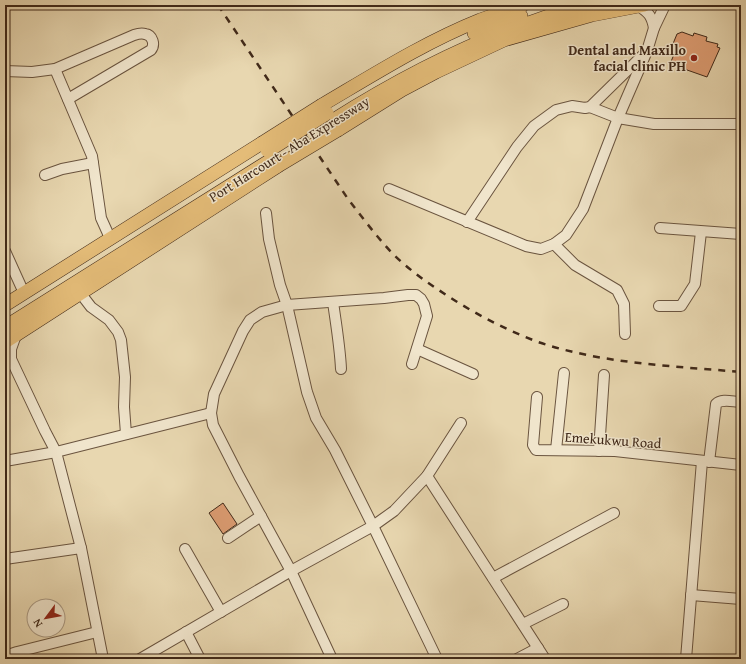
<svg xmlns="http://www.w3.org/2000/svg" width="746" height="664" font-family="'Gentium Book Plus',serif">
  <style>
    .building { fill: #df9e74; stroke: #402919 }
    .lines { fill: none; stroke-linecap: round; stroke-linejoin: round }
    .minor-casing { stroke: #6a543f; stroke-width: 12 }
    .major-casing { stroke: #402919; stroke-width: 14 }
    .highway-casing { stroke: #402919; stroke-width: 16 }
    .minor { stroke: #f0e5cc; stroke-width: 10 }
    .major { stroke: #e4bc78; stroke-width: 13 }
    .highway { stroke: #e4bc78; stroke-width: 15 }
    .rail { stroke: #402919; stroke-width: 2.5; stroke-dasharray: 7 7; stroke-linecap: butt }
    .major-bridge-casing { stroke: #402919; stroke-width: 14; stroke-linecap: butt }
    .highway-bridge-casing { stroke: #402919; stroke-width: 16; stroke-linecap: butt }
    .major-bridge { stroke: #e4bc78; stroke-width: 13 }
    .highway-bridge { stroke: #e4bc78; stroke-width: 15 }
    .poi-dot { fill: #8f2418; stroke: #f0e5cc; stroke-width: 1.5 }
    .labels { text-anchor: middle; stroke-width: 3; stroke-linejoin: round; paint-order: stroke }
    .poi-label { font-size: 14px; font-weight: bold; fill: #402919; stroke: #f0e5cc; text-anchor: end }
    .street-label { font-size: 14px; fill: #402919; stroke: #f0e5cc }
  </style>
  <rect width="100%" height="100%" fill="#e8d7b0"/>
  <filter id="stains"><feTurbulence type="fractalNoise" baseFrequency=".005" numOctaves="4"/><feColorMatrix values="0 0 0 0 .2 0 0 0 0 .09 0 0 0 0 .02 0 0 0 .5 -.17"/></filter>
  <radialGradient id="worn" r=".72"><stop offset=".6" stop-color="#630" stop-opacity="0"/><stop offset="1" stop-color="#630" stop-opacity=".3"/></radialGradient>
  <!-- building -->
  <g class="building">
    <polygon points="682,32 693,36 694,33 707,37 706,41 718,44 717,47 720,48 707,77 670,64 675,52 670,51 677,34"/>
    <polygon points="223,503 237,524 223,534 209,513"/>
  </g>
  <g class="lines">
    <defs>
      <g id="minor">
        <path d="M638,6c11,6 14,11 16,22"/>
        <polyline points="55,69 92,156 101,218 110,238"/>
        <path d="M5,71l27,1 23,-3 79,-34c3,-1 8,-2 11,-1 8,1 10,11 6,16l-83,49"/>
        <polyline points="590,107 618,118 654,124 741,124"/>
        <polyline points="45,175 62,169 93,163"/>
        <polyline points="389,189 526,246 541,249 554,244 566,235 583,209 618,118 647,51 654,28 665,5"/>
        <polyline points="266,213 269,239 280,285 287,305 307,392 316,418 335,450 373,526 437,659"/>
        <polyline points="467,222 517,147 534,126 556,110 572,106 585,108 590,107 643,55"/>
        <polyline points="660,228 741,234"/>
        <polyline points="554,244 575,265 617,290 624,304 625,334"/>
        <polyline points="5,251 24,293"/>
        <polyline points="81,294 91,307 109,320 118,332 121,340 125,377 124,407 126,434"/>
        <path d="M333,302c3,22 7,45 8,67"/>
        <polyline points="659,306 681,306 695,284 701,232"/>
        <polyline points="16,335 11,349 11,359 45,431 56,452 81,548 103,659"/>
        <polyline points="417,349 473,374"/>
        <polyline points="537,397 533,445 536,450 615,451 741,465"/>
        <polyline points="556,450 564,373"/>
        <polyline points="599,451 604,375"/>
        <polyline points="5,461 56,452 211,413"/>
        <path d="M709,462l7,-58c6,-6 17,-2 25,-2"/>
        <polyline points="427,476 545,659"/>
        <polyline points="228,538 261,516"/>
        <polyline points="185,549 221,612"/>
        <polyline points="5,559 81,548"/>
        <polyline points="493,578 614,513"/>
        <polyline points="691,595 741,599"/>
        <polyline points="523,624 563,604"/>
        <polyline points="186,632 200,659"/>
        <polyline points="5,656 17,652 97,632"/>
        <polyline points="140,659 291,571 373,526 394,511 427,476 461,423"/>
        <polyline points="332,659 291,571 239,476 213,425 211,413 214,394 243,331 250,320 262,312 287,305 384,298 408,295 416,295 421,299 424,304 427,316 412,364"/>
        <polyline points="517,659 538,648"/>
        <polyline points="686,659 702,461"/>
      </g>
      <g id="major">
        <path d="M322,105c51,-30 103,-63 158,-85 14,-5 29,-10 43,-15"/>
        <polyline points="338,130 402,90 436,72 504,40 592,15 644,5"/>
        <polyline points="5,305 262,143"/>
        <polyline points="5,342 278,166"/>
      </g>
      <g id="highway">
        <polyline points="475,33 520,16"/>
        <path d="M332,122c66,-42 131,-76 205,-101 17,-6 35,-12 53,-16"/>
        <polyline points="5,328 274,159"/>
      </g>
    </defs>
    <!-- minor casing -->
    <use href="#minor" class="minor-casing"/>
    <!-- major casing -->
    <use href="#major" class="major-casing"/>
    <!-- highway casing -->
    <use href="#highway" class="highway-casing"/>
    <!-- minor -->
    <use href="#minor" class="minor"/>
    <!-- major -->
    <use href="#major" class="major"/>
    <!-- highway -->
    <use href="#highway" class="highway"/>
    <!-- rail -->
    <path class="rail" d="M218,5l130,194c14,18 28,37 44,54 18,18 40,33 62,47 27,17 55,31 84,42 65,22 136,24 203,30"/>
    <defs>
      <g id="major-bridge">
        <polyline points="262,143 322,105"/>
        <polyline points="278,166 338,130"/>
      </g>
      <polyline id="highway-bridge" points="268,150 326,113"/>
    </defs>
    <!-- major-bridge casing -->
    <use href="#major-bridge" class="major-bridge-casing"/>
    <!-- highway-bridge casing -->
    <use href="#highway-bridge" class="highway-bridge-casing"/>
    <!-- major-bridge -->
    <use href="#major-bridge" class="major-bridge"/>
    <!-- highway-bridge -->
    <use href="#highway-bridge" class="highway-bridge"/>
  </g>
  <!-- markers -->
  <circle class="poi-dot" cx="694" cy="58" r="4"/>
  <g class="labels">
    <!-- poi labels -->
    <g class="poi-label">
      <text x="686" y="55">Dental and Maxillo<tspan x="686" dy="16">facial clinic PH</tspan></text>
    </g>
    <!-- street labels -->
    <g class="street-label">
      <text transform="translate(289 149) rotate(-32)" y="5">Port Harcourt - Aba Expressway</text>
      <text transform="translate(613 440) rotate(4)" y="5">Emekukwu Road</text>
    </g>
  </g>
  <!-- margin -->
  <rect width="746" height="664" fill="none" stroke="#e8d7b0" stroke-width="20"/>
  <rect x="6" y="6" width="734" height="652" fill="none" stroke="#402919" stroke-width="2"/>
  <rect x="10" y="10" width="726" height="644" fill="none" stroke="#402919"/>
  <!-- north arrow -->
  <g transform="translate(46 618) rotate(238)"><circle r="19" fill="#f0e5cc" stroke="#aa9a84"/>
  <path d="M0-3L7 15L0 10L-7 15Z" fill="#8f2418"/>
  <text y="-6" font-size="11" font-weight="bold" text-anchor="middle" fill="#402919">N</text>
  </g>
  <rect width="100%" height="100%" filter="url(#stains)"/>
  <rect width="100%" height="100%" fill="url(#worn)"/>
</svg>
